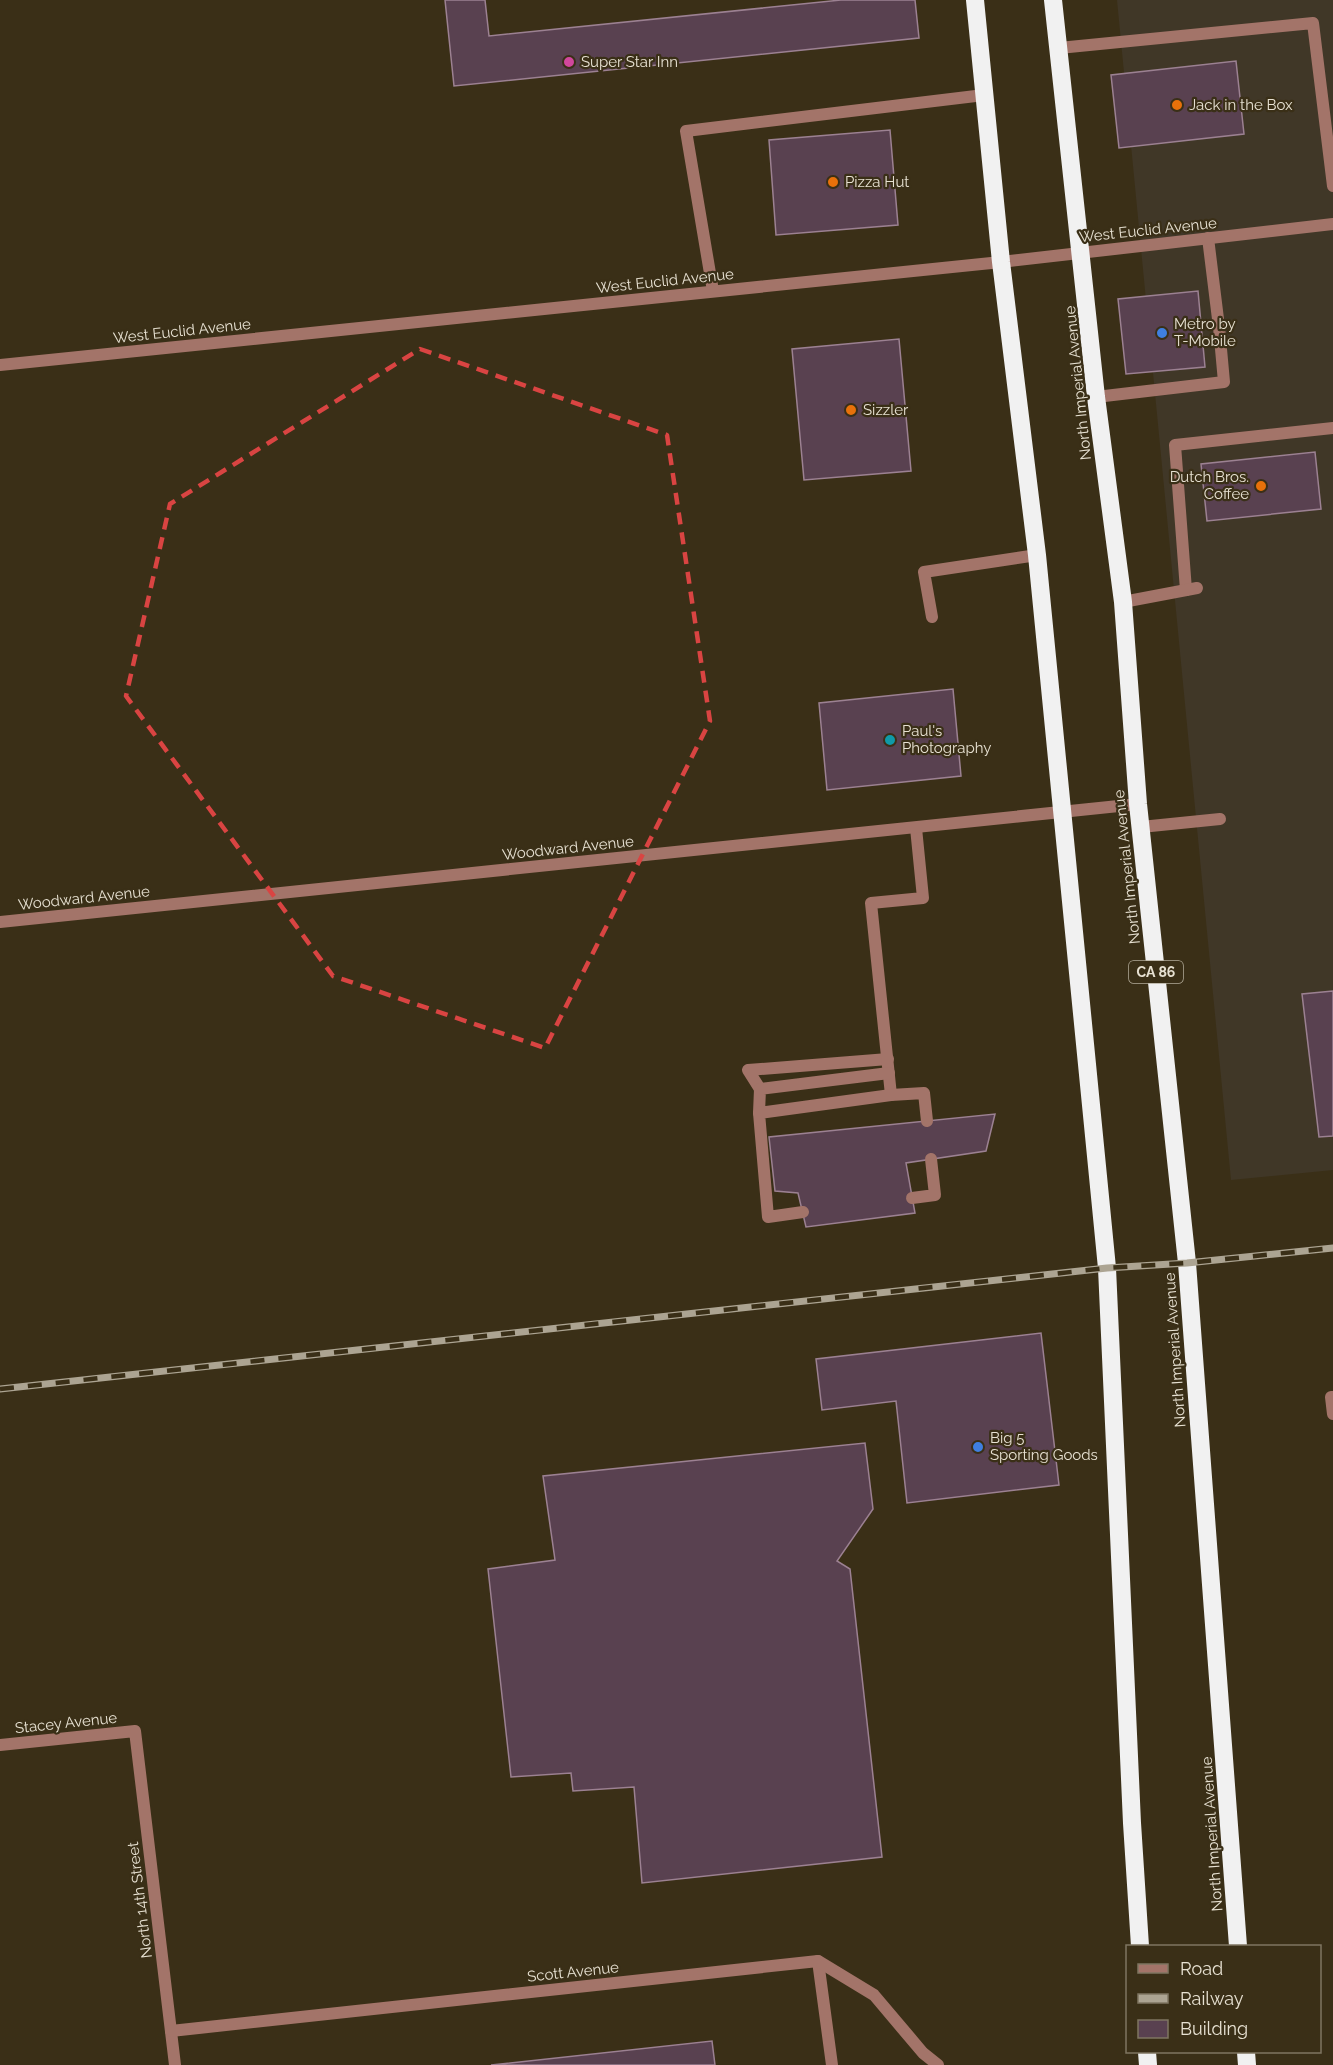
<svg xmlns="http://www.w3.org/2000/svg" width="1333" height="2065" font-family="Raleway,sans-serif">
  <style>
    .commercial { fill: #403727 }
    .building { fill: #594150; stroke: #9c8192; stroke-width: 1.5 }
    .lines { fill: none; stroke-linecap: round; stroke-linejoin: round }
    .lane { stroke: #a37469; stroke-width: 12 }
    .street { stroke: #a37469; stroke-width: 12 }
    .highway { stroke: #f1f1f1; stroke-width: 18 }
    .rail-casing { stroke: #aca492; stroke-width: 7 }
    .rail { stroke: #3a2f17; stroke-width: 4.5; stroke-dasharray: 14; stroke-linecap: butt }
    .marked { fill: none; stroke: #d94442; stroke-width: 4.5; stroke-dasharray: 12 8; stroke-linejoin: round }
    .hotel-dot { fill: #d1479c; stroke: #3a2f17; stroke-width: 2 }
    .food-dot { fill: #e8710a; stroke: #3a2f17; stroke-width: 2 }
    .shop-dot { fill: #3f7fe0; stroke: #3a2f17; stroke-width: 2 }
    .culture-dot { fill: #0f9aa8; stroke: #3a2f17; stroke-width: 2 }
    .labels { text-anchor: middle; stroke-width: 4.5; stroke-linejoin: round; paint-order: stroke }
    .shield { fill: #3a2f17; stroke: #b3ac9a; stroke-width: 1.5 }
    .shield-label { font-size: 14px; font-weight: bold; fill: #e7e1d2 }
    .poi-label { font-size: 15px; fill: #e7e1d2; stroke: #3a2f17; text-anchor: start }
    .street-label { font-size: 15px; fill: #e7e1d2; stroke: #3a2f17 }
  </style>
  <rect width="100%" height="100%" fill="#3a2f17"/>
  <!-- commercial -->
  <polygon class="commercial" points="1117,0 1333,0 1333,1170 1231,1180"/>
  <!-- building -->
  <g class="building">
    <polygon points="445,0 485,0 489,36 841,0 915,0 919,38 454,86"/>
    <polygon points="1236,61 1244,134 1119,148 1111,75"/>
    <polygon points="890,130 898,225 776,235 769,140"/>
    <polygon points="1198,291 1205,367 1126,374 1118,299"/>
    <polygon points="899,339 911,471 804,480 792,349"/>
    <polygon points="1315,452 1321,509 1207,521 1201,464"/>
    <polygon points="953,689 961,776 827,790 819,703"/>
    <polygon points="1333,991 1333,1136 1319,1137 1302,994"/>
    <polygon points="995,1114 986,1151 906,1163 915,1213 806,1227 798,1193 775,1191 769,1137"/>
    <polygon points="1041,1333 1059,1485 907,1503 896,1401 822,1410 816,1359"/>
    <polygon points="865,1443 873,1509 837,1561 850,1569 882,1857 642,1883 634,1787 573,1791 571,1773 511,1777 488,1569 555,1560 543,1476"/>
    <polygon points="712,2041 715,2065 491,2065"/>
  </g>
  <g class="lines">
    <!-- lane -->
    <g class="lane">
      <polyline points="1059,48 1313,23 1333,186"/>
      <polyline points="713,291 686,131 984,95"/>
      <polyline points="1096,397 1224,382 1219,327 1208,238"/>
      <polyline points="1186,590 1175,445 1333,428"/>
      <polyline points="1123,602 1197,588"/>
      <polyline points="932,617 924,572 1037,555"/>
      <polyline points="1141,827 1220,819"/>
      <polyline points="760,1089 748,1070 888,1059"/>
      <polyline points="891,1095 871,903 923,898 916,828"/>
      <polyline points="759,1113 760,1089 889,1073"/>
      <polyline points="912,1198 935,1195 931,1159"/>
      <polyline points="803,1212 768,1217 759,1113 891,1095 924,1093 927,1121"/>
      <polyline points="1333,1397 1331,1397 1333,1414"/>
      <polyline points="818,1961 832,2065"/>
    </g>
    <!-- street -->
    <g class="street">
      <polyline points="0,365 1001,262 1333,224"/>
      <polyline points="0,922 1138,804"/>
      <polyline points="0,1745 135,1731 175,2065"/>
      <polyline points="171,2031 818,1961 874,1995 923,2053 938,2065"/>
    </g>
    <!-- highway -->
    <g class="highway">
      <polyline points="975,0 1001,262 1037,555 1107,1268 1132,1823 1140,1946"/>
      <polyline points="1053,0 1096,397 1123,602 1138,804 1187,1263 1238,1946"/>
      <polyline points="1147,2052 1148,2065"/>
      <polyline points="1246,2052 1247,2065"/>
    </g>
    <defs>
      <polyline id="rail" points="0,1389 1107,1268 1187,1263 1333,1248"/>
    </defs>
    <!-- rail casing -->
    <use href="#rail" class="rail-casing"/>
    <!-- rail -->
    <use href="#rail" class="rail"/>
  </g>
  <!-- marked area -->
  <path class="marked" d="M420,349l247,86 43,286 -165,327 -212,-72 -207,-280 44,-192z"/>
  <!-- markers -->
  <circle class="hotel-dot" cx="569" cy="62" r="6"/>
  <g class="food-dot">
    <circle cx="1177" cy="105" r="6"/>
    <circle cx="833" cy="182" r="6"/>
    <circle cx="851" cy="410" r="6"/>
    <circle cx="1261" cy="486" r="6"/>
  </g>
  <g class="shop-dot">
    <circle cx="1162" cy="333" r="6"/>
    <circle cx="978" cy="1447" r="6"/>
  </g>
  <circle class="culture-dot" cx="890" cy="740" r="6"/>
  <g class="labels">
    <!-- shield labels -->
    <rect class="shield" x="1129" y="961" width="54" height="22" rx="4.5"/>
    <g class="shield-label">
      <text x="1156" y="977">CA 86</text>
    </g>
    <!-- poi labels -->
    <g class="poi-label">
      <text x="581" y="67">Super Star Inn</text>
      <text x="1189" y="110">Jack in the Box</text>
      <text x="845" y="187">Pizza Hut</text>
      <text x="1174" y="329">Metro by<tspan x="1174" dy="17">T-Mobile</tspan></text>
      <text x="863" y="415">Sizzler</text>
      <text x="1249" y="482" text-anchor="end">Dutch Bros.<tspan x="1249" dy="17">Coffee</tspan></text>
      <text x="902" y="736">Paul's<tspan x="902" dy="17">Photography</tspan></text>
      <text x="990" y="1443">Big 5<tspan x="990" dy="17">Sporting Goods</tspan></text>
    </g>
    <!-- street labels -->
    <g class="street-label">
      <text transform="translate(1148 230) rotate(-6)" y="5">West Euclid Avenue</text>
      <text transform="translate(665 281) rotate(-6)" y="5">West Euclid Avenue</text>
      <text transform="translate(182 331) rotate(-6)" y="5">West Euclid Avenue</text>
      <text transform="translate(1078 383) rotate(-96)" y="5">North Imperial Avenue</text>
      <text transform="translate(568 848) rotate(-6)" y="5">Woodward Avenue</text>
      <text transform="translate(1127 867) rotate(-96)" y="5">North Imperial Avenue</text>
      <text transform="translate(84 898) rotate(-6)" y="5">Woodward Avenue</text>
      <text transform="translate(1175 1350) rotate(-94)" y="5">North Imperial Avenue</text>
      <text transform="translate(66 1723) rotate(-6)" y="5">Stacey Avenue</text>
      <text transform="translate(1212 1834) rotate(-94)" y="5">North Imperial Avenue</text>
      <text transform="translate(140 1900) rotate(-97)" y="5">North 14th Street</text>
      <text transform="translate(573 1972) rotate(-6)" y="5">Scott Avenue</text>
    </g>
  </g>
  <!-- legend -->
  <rect x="1126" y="1945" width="195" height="108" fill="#3a2f17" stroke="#7f7662" stroke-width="1.5"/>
  <rect x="1138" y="1964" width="30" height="9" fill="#a37469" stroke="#7f7662" stroke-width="1.5"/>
  <text x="1180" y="1975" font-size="18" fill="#e7e1d2">Road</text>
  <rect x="1138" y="1994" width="30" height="9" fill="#aca492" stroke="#7f7662" stroke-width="1.5"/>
  <text x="1180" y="2005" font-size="18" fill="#e7e1d2">Railway</text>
  <rect x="1138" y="2020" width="30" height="18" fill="#594150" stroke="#7f7662" stroke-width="1.5"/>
  <text x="1180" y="2035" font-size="18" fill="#e7e1d2">Building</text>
</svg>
